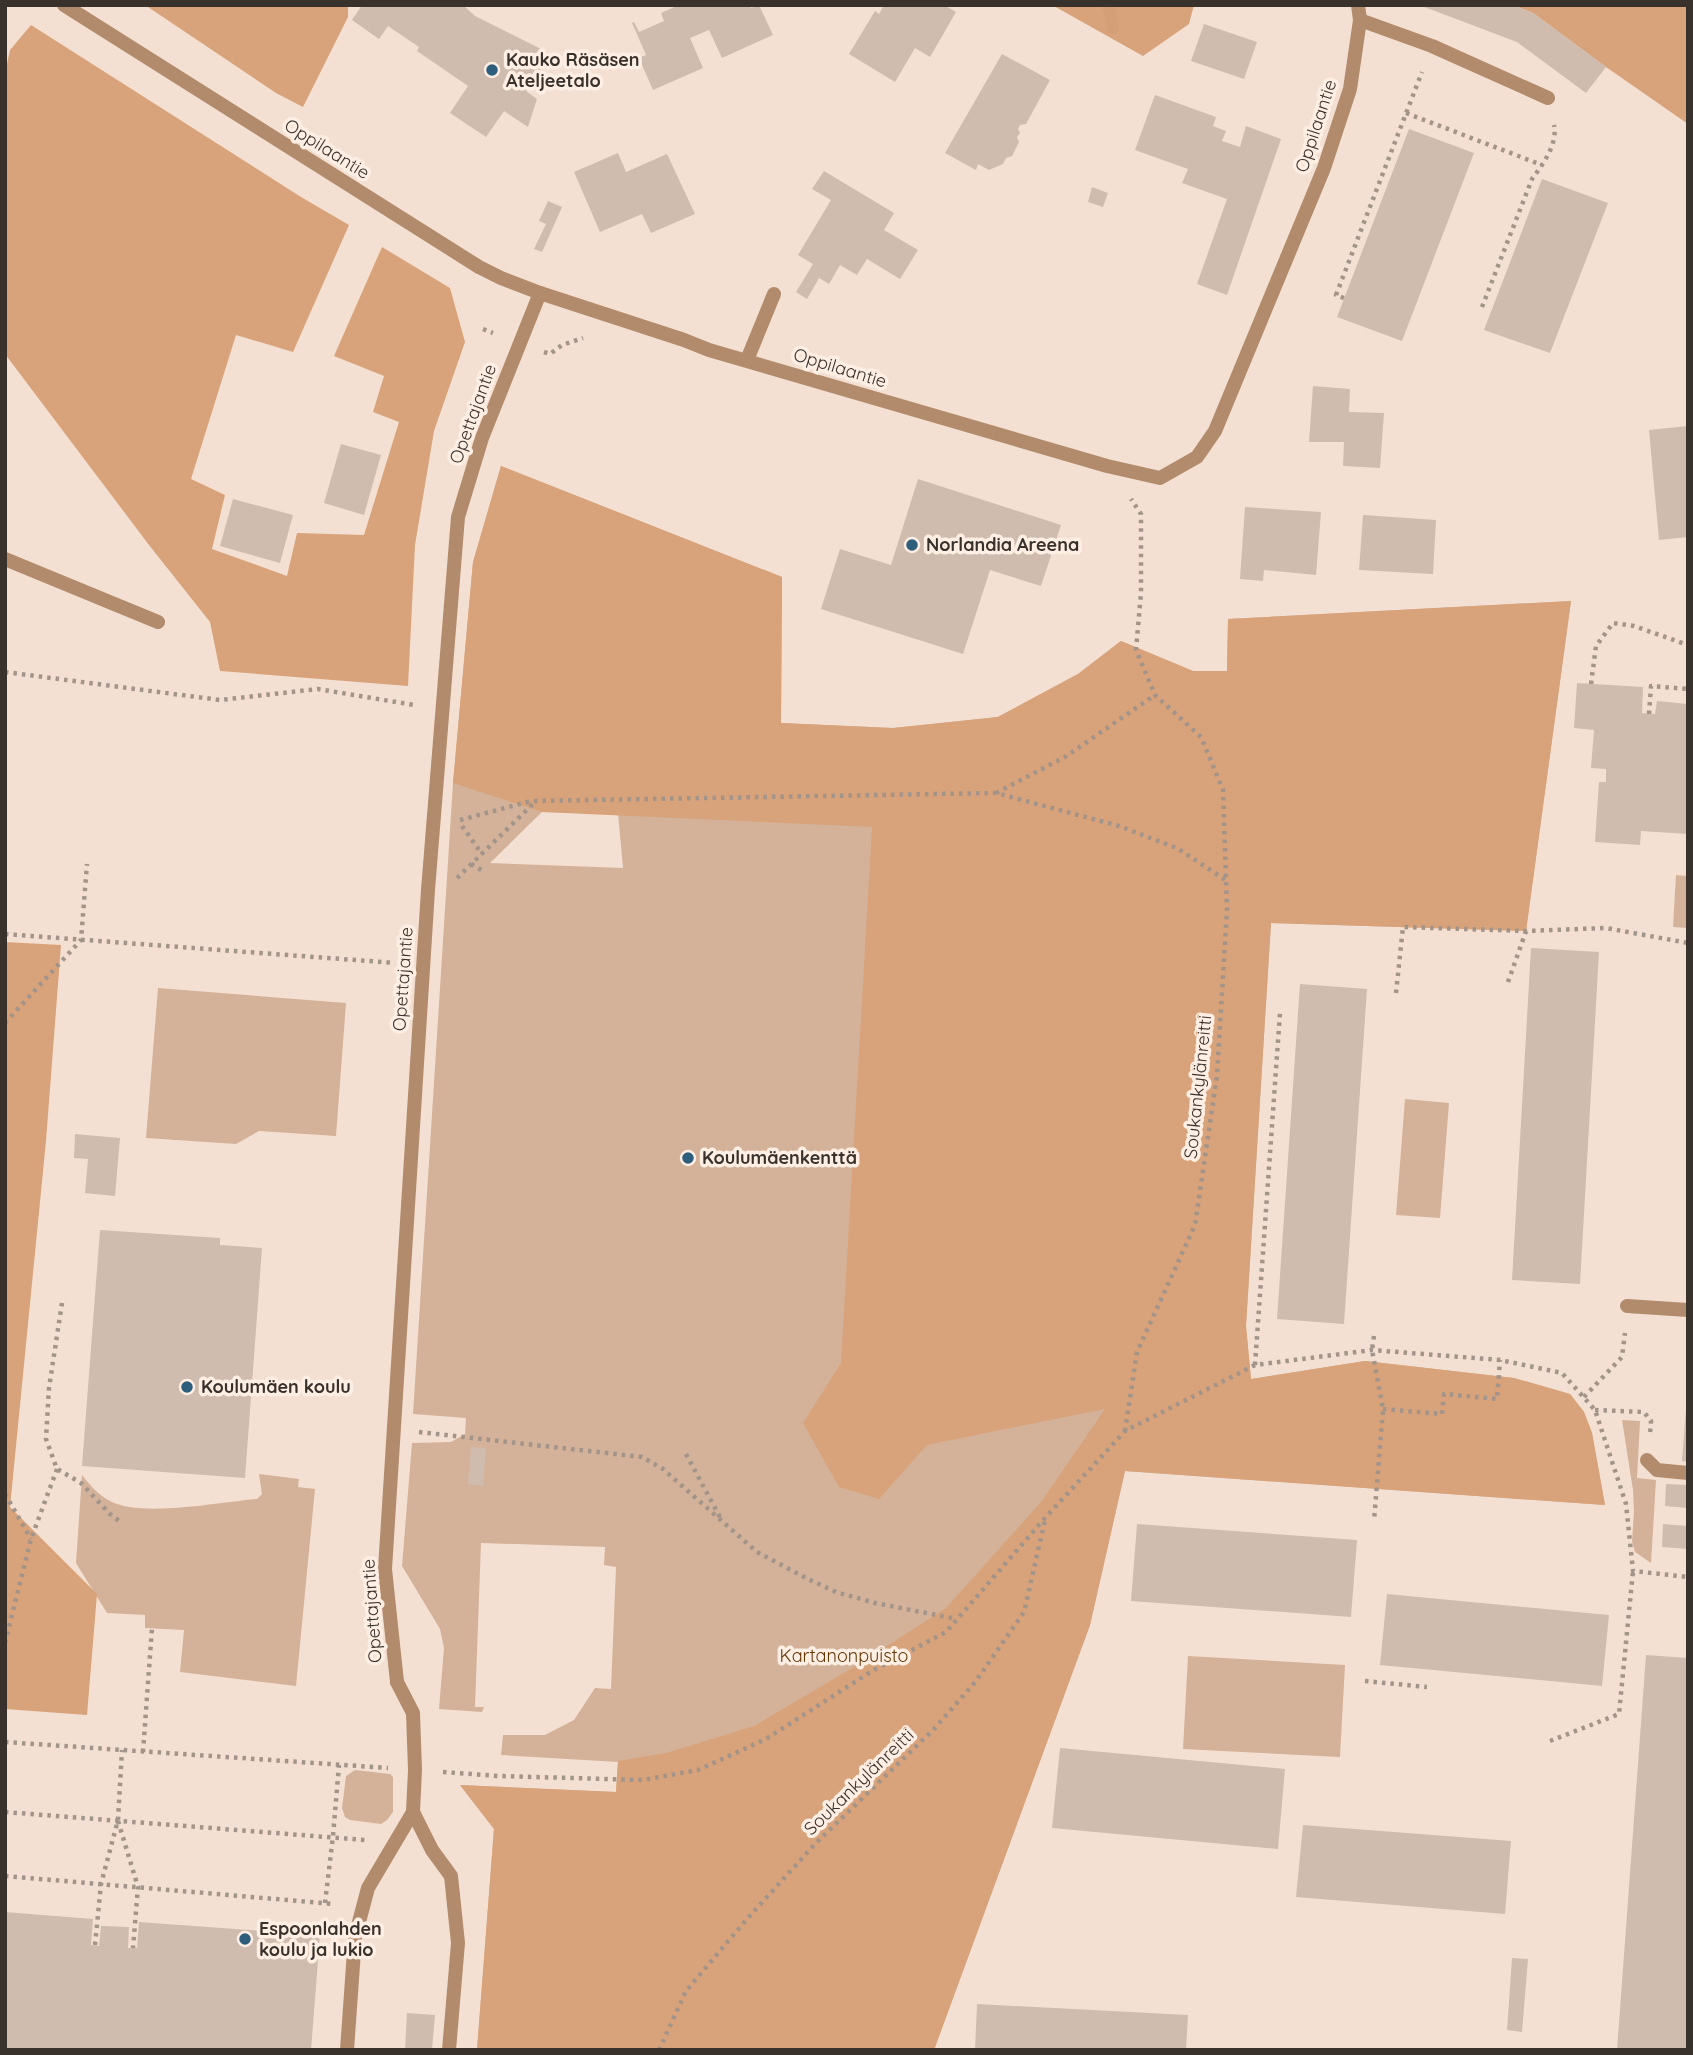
<svg xmlns="http://www.w3.org/2000/svg" width="1693" height="2055" font-family="Quicksand,sans-serif">
  <style>
    .green { fill: #d4b299; fill-rule: evenodd }
    .forest { fill: #d8a37a }
    .lines { fill: none; stroke-linecap: round; stroke-linejoin: round }
    .stream { stroke: #d49f77; stroke-width: 12 }
    .building { fill: #cfbcae }
    .path { stroke: #a3948a; stroke-width: 4.5; stroke-dasharray: 3.5 5; stroke-linecap: butt }
    .lane { stroke: #b28b6c; stroke-width: 14 }
    .street { stroke: #b28b6c; stroke-width: 14 }
    .poi-dot { fill: #2d5e7c; stroke: #feeee3; stroke-width: 2.5 }
    .labels { text-anchor: middle; stroke-width: 7; stroke-linejoin: round; paint-order: stroke }
    .poi-label { font-size: 18px; font-weight: bold; fill: #39312c; stroke: #feeee3; text-anchor: start }
    .street-label { font-size: 18px; fill: #39312c; stroke: #feeee3 }
    .park-label { font-size: 18px; fill: #663500; stroke: #feeee3 }
  </style>
  <rect width="100%" height="100%" fill="#f4e0d2"/>
  <!-- green -->
  <g class="green">
    <path d="M501,466l281,111 -1,146 112,5 105,-11 80,-43 43,-33 72,30h34l1,-52 343,-18 -45,330 -255,-8 -25,403 5,53 114,-18 149,17 56,16 14,18 8,21 13,72 -480,-34 -35,154 -156,425h-457l17,-221 -34,-44 156,7 2,-30 -117,-7 2,-20h42l29,-15 21,-32 16,1 5,-122 -12,-2 1,-18 -124,-4 -6,164h9l-2,5 -43,-3 5,-61 -4,-19 -38,-63 10,-123 39,-1 14,-8 1,-16 -53,-4 40,-631 20,-221zM542,812l76,1 5,55 -133,-5z"/>
    <polygon points="1676,875 1688,876 1688,928 1673,927"/>
    <polygon points="158,988 346,1003 336,1136 259,1131 236,1144 146,1138"/>
    <polygon points="1405,1099 1449,1103 1440,1218 1396,1215"/>
    <polygon points="1622,1420 1640,1421 1637,1478 1656,1480 1651,1563 1635,1552 1632,1541 1634,1512 1633,1490"/>
    <path d="M259,1474l40,5 -1,8 17,2 -19,197 -116,-14 4,-42 -39,-2v-13l-38,-2 -31,-50 6,-88c8,10 16,20 28,26 31,17 110,1 147,-2l5,-5z"/>
    <polygon points="1188,1656 1345,1665 1340,1757 1183,1749"/>
    <polygon points="355,1770 390,1774 393,1777 393,1812 387,1820 381,1824 350,1820 345,1817 342,1808 346,1776"/>
  </g>
  <!-- forest -->
  <g class="forest">
    <polygon points="145,5 348,5 348,17 303,107 276,93"/>
    <polygon points="1052,5 1194,5 1189,24 1143,56"/>
    <polygon points="1513,5 1688,5 1688,124 1606,67 1533,13"/>
    <polygon points="31,25 301,197 349,225 293,352 236,335 191,479 225,495 212,549 287,576 297,533 364,535 399,422 373,412 384,376 334,356 382,247 450,288 465,342 434,431 415,545 408,686 220,671 210,622 149,545 5,354 5,73 10,50"/>
    <polygon points="501,466 782,577 781,723 893,728 998,717 1078,674 1121,641 1193,671 1227,671 1228,619 1571,601 1526,931 1271,923 1246,1326 1251,1379 1365,1361 1514,1378 1570,1394 1584,1412 1592,1433 1605,1505 1125,1471 1090,1625 934,2050 477,2050 494,1829 460,1785 616,1792 618,1761 666,1753 754,1726 859,1664 946,1608 1041,1502 1105,1409 927,1445 879,1499 839,1487 803,1423 841,1363 872,827 542,812 453,783 473,562"/>
    <polygon points="5,942 61,945 46,1141 10,1507 97,1594 87,1715 5,1709"/>
  </g>
  <g class="lines">
    <!-- stream -->
    <polyline class="stream" points="1108,5 1113,28"/>
  </g>
  <!-- building -->
  <g class="building">
    <polygon points="362,5 463,5 475,16 551,54 526,91 537,99 528,127 504,111 486,137 450,113 468,86 417,51 419,47 388,26 379,39 352,20"/>
    <polygon points="679,5 750,5 751,8 759,5 773,35 722,58 709,30 690,38 703,68 653,90 639,58 646,55 632,23 634,22 639,32 664,21 661,13"/>
    <polygon points="884,5 944,5 956,12 930,57 915,48 895,82 849,54 875,11 879,14"/>
    <polygon points="1419,5 1513,5 1533,13 1606,67 1586,93 1517,42"/>
    <polygon points="1204,24 1257,42 1244,79 1191,61"/>
    <polygon points="1002,54 1050,80 1026,124 1020,125 1018,129 1020,133 1017,137 1019,142 1012,156 1006,158 1003,164 989,170 978,164 976,170 945,153"/>
    <polygon points="1155,95 1216,117 1213,126 1226,131 1222,141 1240,147 1246,126 1281,139 1227,295 1197,284 1227,199 1182,183 1188,169 1135,150"/>
    <polygon points="1409,129 1474,153 1402,341 1337,317"/>
    <polygon points="618,153 626,172 667,154 695,214 651,233 642,214 600,232 574,172"/>
    <polygon points="824,171 894,213 884,230 918,250 900,279 867,259 857,275 840,265 829,284 819,278 807,299 796,292 813,264 798,255 831,200 812,189"/>
    <polygon points="1542,179 1608,203 1550,353 1484,330"/>
    <polygon points="1092,187 1108,193 1103,207 1088,202"/>
    <polygon points="548,201 562,207 542,252 534,249 546,224 539,221"/>
    <polygon points="1313,386 1350,389 1349,412 1384,413 1380,468 1343,466 1344,442 1309,442"/>
    <polygon points="1688,426 1688,537 1659,540 1649,430"/>
    <polygon points="341,444 381,455 364,515 324,503"/>
    <polygon points="918,479 1061,525 1041,586 990,570 963,654 821,609 840,549 891,565"/>
    <polygon points="233,499 293,515 280,563 220,546"/>
    <polygon points="1245,507 1321,512 1316,575 1264,570 1263,581 1240,579"/>
    <polygon points="1363,515 1436,520 1433,574 1359,570"/>
    <polygon points="1577,683 1643,687 1642,713 1655,714 1657,701 1688,704 1688,834 1641,831 1640,845 1595,842 1599,782 1606,782 1606,769 1591,768 1594,730 1574,728"/>
    <polygon points="1531,948 1599,952 1580,1284 1512,1280"/>
    <polygon points="1300,984 1367,989 1344,1324 1277,1319"/>
    <polygon points="75,1134 120,1138 115,1196 85,1193 88,1159 74,1158"/>
    <polygon points="100,1230 220,1238 220,1245 262,1248 245,1478 82,1466"/>
    <polygon points="1686,1408 1688,1408 1688,1462 1682,1461"/>
    <polygon points="471,1447 486,1448 483,1486 468,1484"/>
    <polygon points="1666,1484 1688,1485 1688,1508 1665,1506"/>
    <polygon points="1137,1524 1357,1540 1351,1617 1131,1601"/>
    <polygon points="1663,1524 1688,1526 1688,1549 1662,1547"/>
    <polygon points="1387,1594 1609,1615 1602,1686 1380,1665"/>
    <polygon points="1646,1655 1688,1658 1688,2026 1686,2050 1617,2050"/>
    <polygon points="1060,1748 1285,1769 1278,1849 1052,1828"/>
    <polygon points="1303,1825 1511,1841 1505,1914 1296,1897"/>
    <polygon points="5,1912 93,1919 91,1945 99,1946 101,1926 129,1927 128,1948 137,1948 139,1922 320,1935 311,2050 5,2050"/>
    <polygon points="1512,1958 1528,1959 1522,2032 1507,2030"/>
    <polygon points="977,2004 1188,2015 1186,2050 975,2050"/>
    <polygon points="407,2013 435,2015 432,2050 405,2050"/>
  </g>
  <g class="lines">
    <!-- path -->
    <g class="path">
      <polyline points="1406,113 1542,165"/>
      <polyline points="1344,298 1336,295 1422,72"/>
      <path d="M1482,307l50,-128c11,-15 26,-35 22,-54"/>
      <polyline points="483,329 493,333"/>
      <polyline points="544,352 550,354 562,345 583,338"/>
      <polyline points="5,672 220,700 318,689 414,705"/>
      <polyline points="1591,684 1596,646 1613,623 1634,626 1688,645"/>
      <polyline points="1649,714 1651,686 1688,689"/>
      <polyline points="996,793 1065,757 1155,695"/>
      <polyline points="460,820 531,801 996,793 1119,826 1177,848 1227,881"/>
      <polyline points="462,826 482,854"/>
      <polyline points="471,864 483,871"/>
      <polyline points="457,878 536,801"/>
      <polyline points="5,934 395,963"/>
      <polyline points="1508,982 1526,931"/>
      <polyline points="1396,993 1403,927 1526,931 1606,928 1688,943"/>
      <polyline points="5,1023 81,940 87,864"/>
      <polyline points="62,1303 49,1388 46,1439 57,1469 81,1483 110,1514 122,1523"/>
      <polyline points="1374,1336 1372,1350 1383,1409 1374,1521"/>
      <polyline points="1255,1365 1280,1013"/>
      <polyline points="1584,1397 1622,1357 1625,1333"/>
      <polyline points="1383,1409 1442,1414 1444,1394 1497,1399 1500,1360"/>
      <polyline points="1595,1410 1644,1412 1651,1421 1650,1434"/>
      <polyline points="1125,1431 1137,1352 1195,1225 1217,1076 1227,909 1223,790 1201,737 1155,695 1136,650 1141,593 1141,514 1131,499"/>
      <polyline points="419,1432 642,1457 663,1469 757,1552 808,1579 836,1592 875,1603 957,1619"/>
      <polyline points="686,1454 722,1521"/>
      <polyline points="5,1494 31,1539"/>
      <polyline points="5,1643 31,1539 57,1469"/>
      <polyline points="1365,1681 1427,1687"/>
      <polyline points="1550,1741 1619,1714 1633,1571"/>
      <polyline points="5,1742 388,1768"/>
      <polyline points="143,1752 152,1628"/>
      <polyline points="443,1772 498,1776 643,1780 698,1770 766,1739 872,1671 946,1632 1045,1518 1125,1431 1255,1365 1372,1350 1500,1360 1562,1373 1595,1410 1626,1504 1633,1571 1688,1577"/>
      <polyline points="5,1812 365,1840"/>
      <polyline points="118,1821 138,1887 133,1948"/>
      <polyline points="5,1876 334,1904"/>
      <polyline points="325,1903 333,1836 339,1765"/>
      <polyline points="95,1945 101,1884 118,1820 122,1750"/>
      <polyline points="659,2050 686,1991 747,1919 815,1844 935,1728 976,1681 1024,1612 1045,1520"/>
    </g>
    <!-- lane -->
    <g class="lane">
      <polyline points="1360,20 1432,46 1548,98"/>
      <polyline points="747,360 774,294"/>
      <polyline points="5,559 158,622"/>
      <polyline points="413,1812 432,1850 451,1876 458,1943 449,2050"/>
      <polyline points="347,2050 355,1937 368,1888 413,1812 415,1770 413,1713 397,1682"/>
    </g>
    <!-- street -->
    <g class="street">
      <polyline points="64,5 479,267 501,278 540,293 684,340 709,350 1107,466 1160,478 1197,457 1215,431 1324,168 1350,89 1360,20 1358,5"/>
      <polyline points="1627,1306 1688,1310"/>
      <polyline points="1647,1460 1657,1470 1688,1473"/>
      <polyline points="397,1682 385,1569 428,890 458,517 482,438 540,293"/>
    </g>
  </g>
  <!-- markers -->
  <g class="poi-dot">
    <circle cx="492" cy="70" r="7"/>
    <circle cx="912" cy="545" r="7"/>
    <circle cx="688" cy="1158" r="7"/>
    <circle cx="187" cy="1387" r="7"/>
    <circle cx="245" cy="1939" r="7"/>
  </g>
  <g class="labels">
    <!-- poi labels -->
    <g class="poi-label">
      <text x="506" y="66">Kauko Räsäsen<tspan x="506" dy="21">Ateljeetalo</tspan></text>
      <text x="926" y="551">Norlandia Areena</text>
      <text x="702" y="1164">Koulumäenkenttä</text>
      <text x="201" y="1393">Koulumäen koulu</text>
      <text x="259" y="1935">Espoonlahden<tspan x="259" dy="21">koulu ja lukio</tspan></text>
    </g>
    <!-- street labels -->
    <g class="street-label">
      <text transform="translate(1316 126) rotate(-72)" y="6">Oppilaantie</text>
      <text transform="translate(327 149) rotate(32)" y="6">Oppilaantie</text>
      <text transform="translate(840 368) rotate(17)" y="6">Oppilaantie</text>
      <text transform="translate(473 414) rotate(-70)" y="6">Opettajantie</text>
      <text transform="translate(403 979) rotate(-86)" y="6">Opettajantie</text>
      <text transform="translate(1198 1087) rotate(-84)" y="6">Soukankylänreitti</text>
      <text transform="translate(372 1611) rotate(-94)" y="6">Opettajantie</text>
      <text transform="translate(859 1782) rotate(-44)" y="6">Soukankylänreitti</text>
    </g>
    <!-- park labels -->
    <g class="park-label">
      <text x="844" y="1662">Kartanonpuisto</text>
    </g>
  </g>
  <!-- border -->
  <rect width="1693" height="2055" fill="none" stroke="#39312c" stroke-width="14"/>
</svg>
